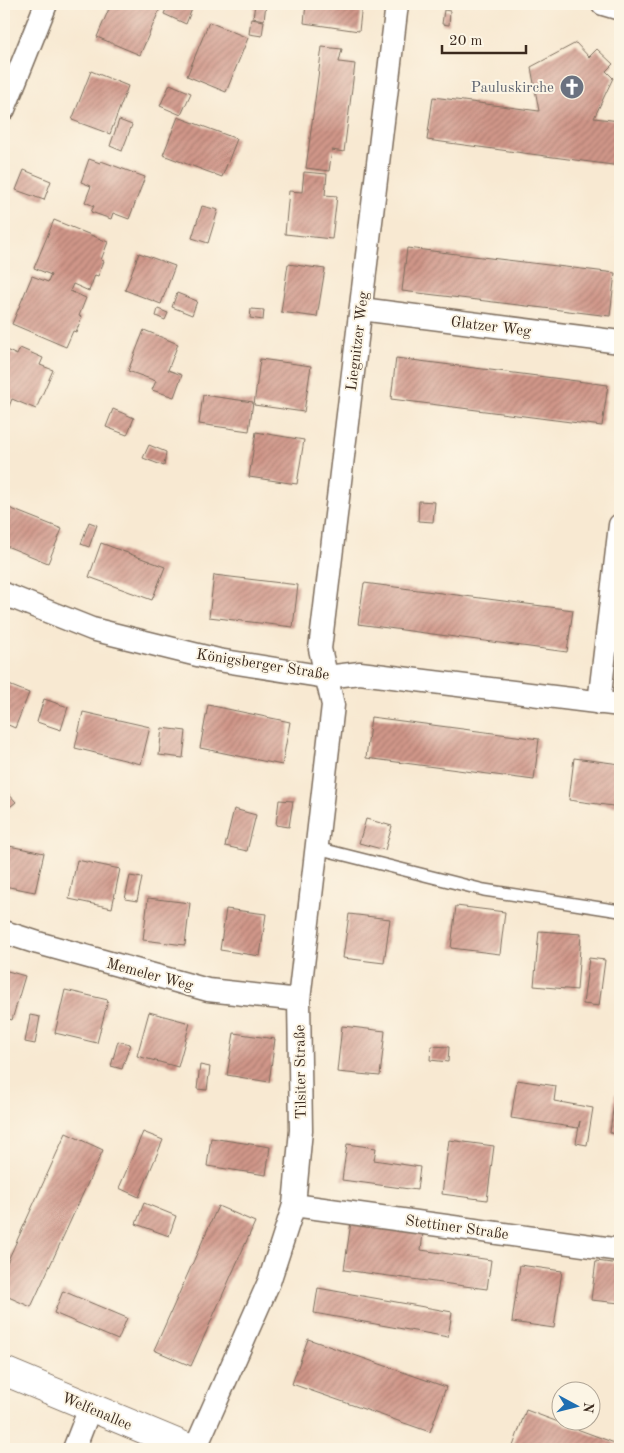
<svg xmlns="http://www.w3.org/2000/svg" width="624" height="1453" font-family="'Old Standard TT',serif">
  <style>
    .building { fill: url(#building-hatch) }
    .lines { fill: none; stroke-linecap: round; stroke-linejoin: round }
    .service-casing { stroke: #7d6d5d; stroke-width: 14 }
    .minor-casing { stroke: #7d6d5d; stroke-width: 25 }
    .tertiary-casing { stroke: #7d6d5d; stroke-width: 30 }
    .service { stroke: #fff; stroke-width: 11 }
    .minor { stroke: #fff; stroke-width: 22 }
    .tertiary { stroke: #fff; stroke-width: 28 }
    .labels { text-anchor: middle; stroke-width: 4; stroke-linejoin: round; paint-order: stroke }
    .worship-label { font-size: 15px; fill: #5b616d; stroke: #fcf5e5; text-anchor: end }
    .street-label { font-size: 15px; fill: #3b2a1e; stroke: #fcf5e5 }
  </style>
  <defs>
    <pattern id="building-hatch" width="6" height="6" patternUnits="userSpaceOnUse" patternTransform="scale(1.25)"><rect width="6" height="6" fill="#d09689"/><path d="M-1 1l2-2M0 6l6-6M5 7l2-2" fill="none" stroke="#aa7b6f"/></pattern>
  </defs>
  <rect width="100%" height="100%" fill="#fcf5e5"/>
  <filter id="ink" filterUnits="userSpaceOnUse"><feTurbulence type="fractalNoise" baseFrequency=".02" numOctaves="2"/><feDisplacementMap in="SourceGraphic" scale="10" xChannelSelector="R" yChannelSelector="G"/><feConvolveMatrix kernelMatrix="1 2 1 2 8 2 1 2 1" color-interpolation-filters="sRGB"/></filter>
  <filter id="wash" filterUnits="userSpaceOnUse"><feTurbulence type="fractalNoise" baseFrequency=".0096" numOctaves="4" result="noise"/><feDisplacementMap in="SourceGraphic" scale="20" xChannelSelector="R" yChannelSelector="G"/><feGaussianBlur stdDeviation="1.12" result="paint"/><feColorMatrix in="noise" values="0 0 0 0 0 0 0 0 0 0 0 0 0 0 0 0 0 1.4 0 .05"/><feComposite in="paint" operator="in"/></filter>
  <g filter="url(#wash)">
    <rect width="100%" height="100%" fill="#f8e9d2"/>
    <g id="blocks">
      <!-- building -->
      <g class="building">
        <polygon points="111,4 162,4 140,55 97,37"/>
        <polygon points="168,4 194,4 186,24 164,14"/>
        <polygon points="255,4 266,4 264,20 253,18"/>
        <polygon points="306,4 362,4 359,31 304,23"/>
        <polygon points="444,10 450,11 449,25 442,24"/>
        <polygon points="251,19 264,21 262,36 249,34"/>
        <polygon points="209,22 248,38 226,92 187,76"/>
        <polygon points="576,43 589,57 597,49 613,64 606,71 613,78 594,118 620,121 620,166 427,140 433,97 539,111 531,67"/>
        <polygon points="322,47 342,49 339,62 355,64 344,152 332,150 329,171 306,168"/>
        <polygon points="91,71 128,86 110,134 72,120"/>
        <polygon points="170,84 191,93 181,115 160,106"/>
        <polygon points="178,117 237,139 222,177 163,155"/>
        <polygon points="119,120 132,125 122,151 110,146"/>
        <polygon points="89,159 100,163 101,161 145,177 129,219 113,213 111,219 91,212 94,206 85,202 91,186 81,182"/>
        <polygon points="24,170 51,181 44,200 16,190"/>
        <polygon points="304,172 327,174 325,195 337,196 332,239 285,234 289,191 302,192"/>
        <polygon points="202,206 218,210 208,243 192,238"/>
        <polygon points="54,220 108,242 101,260 104,261 98,276 95,275 89,291 73,284 70,291 86,298 79,316 82,317 76,332 73,331 66,347 12,324 32,276 48,282 51,275 34,268"/>
        <polygon points="407,248 615,273 610,316 402,291"/>
        <polygon points="139,253 175,266 161,304 125,290"/>
        <polygon points="288,264 325,269 317,317 281,312"/>
        <polygon points="177,293 197,301 192,315 172,307"/>
        <polygon points="158,309 168,313 165,320 156,316"/>
        <polygon points="251,309 264,310 263,320 250,318"/>
        <polygon points="144,330 178,344 168,370 182,375 174,397 152,390 156,381 128,371"/>
        <polygon points="20,348 43,358 40,365 53,370 36,409 12,399 4,419 4,349 17,355"/>
        <polygon points="396,358 608,385 602,426 391,399"/>
        <polygon points="260,359 311,366 304,412 254,405"/>
        <polygon points="203,395 253,402 249,431 199,424"/>
        <polygon points="113,409 134,418 127,435 106,427"/>
        <polygon points="256,432 304,440 297,484 249,477"/>
        <polygon points="149,445 166,452 164,466 143,458"/>
        <polygon points="419,501 435,502 433,522 418,521"/>
        <polygon points="4,506 62,529 48,563 4,545"/>
        <polygon points="89,522 97,525 89,547 81,544"/>
        <polygon points="101,543 165,567 152,600 89,577"/>
        <polygon points="214,575 298,585 293,627 209,617"/>
        <polygon points="364,583 573,610 567,652 358,624"/>
        <polygon points="4,683 29,693 15,728 4,723"/>
        <polygon points="44,699 68,707 61,730 37,722"/>
        <polygon points="208,705 290,722 282,765 200,748"/>
        <polygon points="83,712 150,727 141,764 75,748"/>
        <polygon points="371,717 539,739 534,780 366,758"/>
        <polygon points="162,728 186,731 183,758 159,755"/>
        <polygon points="574,758 620,764 620,807 569,800"/>
        <polygon points="6,791 16,802 6,810 4,808 4,793"/>
        <polygon points="279,800 293,801 289,827 276,825"/>
        <polygon points="234,809 256,815 247,851 225,846"/>
        <polygon points="366,819 392,826 385,850 359,843"/>
        <polygon points="4,845 44,853 35,892 4,886"/>
        <polygon points="77,860 120,869 112,908 69,899"/>
        <polygon points="130,876 142,878 137,901 125,899"/>
        <polygon points="148,898 190,903 185,945 143,940"/>
        <polygon points="456,906 505,912 500,954 451,948"/>
        <polygon points="226,909 266,914 260,956 220,950"/>
        <polygon points="349,914 390,919 384,963 343,958"/>
        <polygon points="539,931 581,934 577,990 534,986"/>
        <polygon points="589,958 605,960 599,1006 583,1004"/>
        <polygon points="4,970 25,976 12,1020 4,1017"/>
        <polygon points="65,990 108,1000 97,1043 55,1033"/>
        <polygon points="149,1012 190,1023 178,1067 137,1056"/>
        <polygon points="30,1015 40,1017 35,1044 25,1042"/>
        <polygon points="342,1026 385,1031 380,1076 337,1072"/>
        <polygon points="234,1033 275,1039 269,1082 227,1075"/>
        <polygon points="118,1041 130,1044 122,1069 111,1066"/>
        <polygon points="431,1046 449,1047 448,1062 430,1060"/>
        <polygon points="200,1065 210,1067 207,1090 197,1089"/>
        <polygon points="517,1080 556,1086 554,1101 593,1108 587,1145 576,1143 580,1121 578,1128 511,1118"/>
        <polygon points="615,1094 620,1095 620,1134 610,1133"/>
        <polygon points="143,1132 163,1140 139,1197 119,1188"/>
        <polygon points="66,1133 103,1150 31,1307 4,1295 4,1269"/>
        <polygon points="211,1138 270,1147 266,1175 207,1166"/>
        <polygon points="449,1140 494,1146 487,1200 442,1194"/>
        <polygon points="347,1144 376,1148 374,1160 420,1167 417,1190 342,1180"/>
        <polygon points="144,1203 176,1216 169,1236 136,1224"/>
        <polygon points="218,1206 255,1222 191,1366 154,1350"/>
        <polygon points="351,1222 423,1233 421,1250 491,1260 487,1289 344,1270"/>
        <polygon points="596,1261 620,1264 620,1303 591,1300"/>
        <polygon points="520,1265 562,1271 554,1328 512,1322"/>
        <polygon points="318,1288 452,1312 448,1337 314,1313"/>
        <polygon points="63,1291 127,1318 118,1340 54,1313"/>
        <polygon points="308,1339 446,1387 430,1432 292,1384"/>
        <polygon points="526,1410 620,1445 620,1449 512,1449"/>
      </g>
    </g>
  </g>
  <g filter="url(#ink)">
    <use href="#blocks" fill-opacity="0" stroke="#7d6d5d" stroke-width="1"/>
    <g class="lines">
      <defs>
        <polyline id="service" points="317,848 484,890 620,911"/>
        <g id="minor">
          <polyline points="603,4 620,9"/>
          <polyline points="4,109 46,4"/>
          <polyline points="361,309 620,342"/>
          <polyline points="4,594 92,629 218,660 326,677 360,673 620,705"/>
          <polyline points="599,703 620,525"/>
          <polyline points="4,932 38,943 208,990 299,1000"/>
          <polyline points="294,1205 620,1250"/>
          <polyline points="74,1449 90,1408"/>
          <polyline points="195,1449 269,1282 294,1205 301,1130 299,1000 333,705 320,649 397,4"/>
        </g>
        <polyline id="tertiary" points="4,1371 191,1449"/>
      </defs>
      <!-- service casing -->
      <use href="#service" class="service-casing"/>
      <!-- minor casing -->
      <use href="#minor" class="minor-casing"/>
      <!-- tertiary casing -->
      <use href="#tertiary" class="tertiary-casing"/>
      <!-- service -->
      <use href="#service" class="service"/>
      <!-- minor -->
      <use href="#minor" class="minor"/>
      <!-- tertiary -->
      <use href="#tertiary" class="tertiary"/>
    </g>
  </g>
  <!-- icons -->
  <defs>
    <symbol id="church-disc" viewBox="-11 -11 22 22"><circle r="9.5" fill="#6b7280" stroke="#fcf5e5"/><path d="M-1.2-6h2.4v3.5h3.3v2.4h-3.3V6h-2.4V-.1h-3.3v-2.4h3.3Z" fill="#fff"/></symbol>
  </defs>
  <g fill-rule="evenodd">
    <use href="#church-disc" x="558" y="73" width="28" height="28"/>
  </g>
  <g class="labels">
    <!-- worship labels -->
    <g class="worship-label">
      <text x="554" y="92">Pauluskirche</text>
    </g>
    <!-- street labels -->
    <g class="street-label">
      <text transform="translate(491 326) rotate(7)" y="5">Glatzer Weg</text>
      <text transform="translate(357 341) rotate(-83)" y="5">Liegnitzer Weg</text>
      <text transform="translate(263 664) rotate(9)" y="5">Königsberger Straße</text>
      <text transform="translate(150 974) rotate(15)" y="5">Memeler Weg</text>
      <text transform="translate(300 1072) rotate(-91)" y="5">Tilsiter Straße</text>
      <text transform="translate(457 1227) rotate(8)" y="5">Stettiner Straße</text>
      <text transform="translate(97 1411) rotate(23)" y="5">Welfenallee</text>
    </g>
  </g>
  <!-- margin -->
  <rect width="624" height="1453" fill="none" stroke="#fcf5e5" stroke-width="20"/>
  <!-- north arrow -->
  <g transform="translate(576 1406) rotate(97)"><circle r="24" fill="#fcf5e5" stroke="#afa495"/>
  <path d="M0-4L9 19L0 12L-9 19Z" fill="#1f6fb2"/>
  <text y="-8" font-size="14" font-weight="bold" text-anchor="middle" fill="#3b2a1e">N</text>
  </g>
  <!-- scale -->
  <path d="M442 45v8h84v-8" fill="none" stroke="#3b2a1e" stroke-width="2.5"/>
  <text x="449" y="45" font-size="15" fill="#3b2a1e" stroke="#fcf5e5" stroke-width="4" paint-order="stroke">20 m</text>
</svg>
